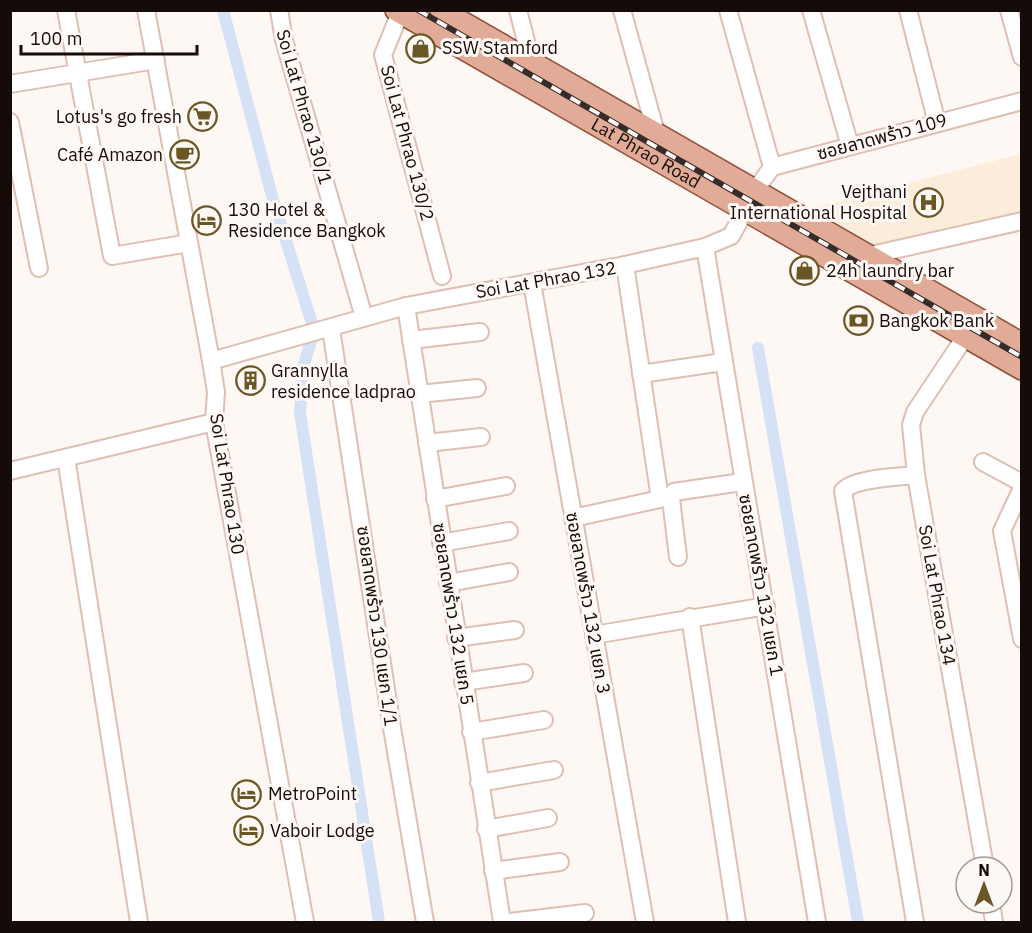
<svg xmlns="http://www.w3.org/2000/svg" width="1032" height="933" font-family="'IBM Plex Sans','Noto Sans Thai',sans-serif">
  <style>
    .medical { fill: #fbedd9 }
    .lines { fill: none; stroke-linecap: round; stroke-linejoin: round }
    .canal { stroke: #d5e2f6; stroke-width: 12 }
    .minor-casing { stroke: #ddbfb4; stroke-width: 20 }
    .major-casing { stroke: #8d4f39; stroke-width: 24 }
    .minor { stroke: #fff; stroke-width: 16 }
    .major { stroke: #e2ab98; stroke-width: 21 }
    .rail-casing { stroke: #352c29; stroke-width: 6 }
    .rail { stroke: #fef8f5; stroke-width: 4; stroke-dasharray: 11; stroke-linecap: butt }
    .labels { text-anchor: middle; stroke-width: 6; stroke-linejoin: round; paint-order: stroke }
    .poi-label { font-size: 18px; fill: #150b08; stroke: #fef8f5; text-anchor: start }
    .street-label { font-size: 18px; fill: #150b08; stroke: #fef8f5 }
  </style>
  <rect width="100%" height="100%" fill="#fef8f5"/>
  <!-- medical -->
  <polygon class="medical" points="1021,154 1021,214 873,251 804,210"/>
  <g class="lines">
    <!-- canal -->
    <g class="canal">
      <polyline points="223,10 272,196 314,330 303,368 300,413 379,922"/>
      <polyline points="758,348 858,922"/>
    </g>
    <defs>
      <g id="minor">
        <polyline points="66,10 112,256 189,243"/>
        <polyline points="146,10 211,361 216,392 214,422 305,922"/>
        <polyline points="279,10 284,40 361,307"/>
        <polyline points="518,10 531,61"/>
        <polyline points="622,10 656,133"/>
        <polyline points="728,10 772,167"/>
        <polyline points="811,10 850,146"/>
        <polyline points="908,10 937,123"/>
        <polyline points="1009,10 1022,57"/>
        <polyline points="400,13 383,55 442,276"/>
        <polyline points="10,84 156,60"/>
        <polyline points="10,122 39,268"/>
        <polyline points="754,192 772,167 1022,101"/>
        <polyline points="705,247 817,922"/>
        <polyline points="867,256 1022,221"/>
        <polyline points="532,283 645,922"/>
        <polyline points="406,306 502,922"/>
        <polyline points="331,329 391,722 425,922"/>
        <polyline points="965,337 915,412 911,425 916,475 985,867"/>
        <polyline points="411,340 480,332"/>
        <polyline points="211,361 406,306 625,265 705,247 731,236 745,211"/>
        <polyline points="641,374 723,362"/>
        <polyline points="419,394 477,388"/>
        <polyline points="427,443 481,437"/>
        <polyline points="66,458 139,922"/>
        <polyline points="983,462 1022,483"/>
        <polyline points="10,471 214,422"/>
        <polyline points="1022,488 1002,531 1022,639"/>
        <polyline points="435,499 506,486"/>
        <polyline points="573,518 660,499 625,265"/>
        <polyline points="441,543 509,531"/>
        <polyline points="678,557 671,499 674,492 742,482"/>
        <polyline points="448,583 509,572"/>
        <polyline points="690,617 737,922"/>
        <polyline points="594,635 766,606"/>
        <polyline points="456,638 515,630"/>
        <polyline points="463,682 524,673"/>
        <polyline points="471,732 544,720"/>
        <polyline points="479,783 554,770"/>
        <polyline points="486,829 548,818"/>
        <polyline points="493,871 560,862"/>
        <polyline points="991,903 994,922"/>
        <polyline points="510,922 585,913"/>
        <path d="M915,922l-72,-431c11,-13 55,-14 73,-16"/>
      </g>
      <g id="major">
        <path id="s1" d="M396,10l626,359"/>
        <polyline points="441,10 1022,344"/>
      </g>
    </defs>
    <!-- minor casing -->
    <use href="#minor" class="minor-casing"/>
    <!-- major casing -->
    <use href="#major" class="major-casing"/>
    <!-- minor -->
    <use href="#minor" class="minor"/>
    <!-- major -->
    <use href="#major" class="major"/>
    <defs>
      <polyline id="rail" points="418,10 1022,357"/>
    </defs>
    <!-- rail casing -->
    <use href="#rail" class="rail-casing"/>
    <!-- rail -->
    <use href="#rail" class="rail"/>
  </g>
  <!-- icons -->
  <defs>
    <symbol id="shop-ring" viewBox="-11 -11 22 22"><circle r="9.5" fill="#fef8f5" stroke="#6a5726" stroke-width="1.5"/><path d="M-5-2.5h2.3a2.7 3.5 0 0 1 5.4 0H5L5.5 6h-11ZM-1.5-2.5h3a1.5 2.3 0 0 0-3 0Z" fill="#6a5726"/></symbol>
    <symbol id="supermarket-ring" viewBox="-11 -11 22 22"><circle r="9.5" fill="#fef8f5" stroke="#6a5726" stroke-width="1.5"/><path d="M-6-5.5h2.5l.6 2H6L4.5 2H-2.5L-4.4-4H-6ZM-1.5 3.2a1.3 1.3 0 1 0 .1 0ZM3 3.2a1.3 1.3 0 1 0 .1 0Z" fill="#6a5726"/></symbol>
    <symbol id="cafe-ring" viewBox="-11 -11 22 22"><circle r="9.5" fill="#fef8f5" stroke="#6a5726" stroke-width="1.5"/><path d="M-5.5-4.5H6V0H3Q3 3.5 0 3.5H-2.5Q-5.5 3.5-5.5 0ZM3-3.2v2h1.7v-2ZM-6 4.5H4V6H-6Z" fill="#6a5726"/></symbol>
    <symbol id="hospital-ring" viewBox="-11 -11 22 22"><circle r="9.5" fill="#fef8f5" stroke="#6a5726" stroke-width="1.5"/><path d="M-5-5h3v3.5h4V-5h3V5h-3V1.5h-4V5h-3Z" fill="#6a5726"/></symbol>
    <symbol id="hotel-ring" viewBox="-11 -11 22 22"><circle r="9.5" fill="#fef8f5" stroke="#6a5726" stroke-width="1.5"/><path d="M-6-4.5h1.5V1H6V5H4.5V3h-9V5H-6ZM-4 0a1.8 1.8 0 1 1 3.6 0ZM.5 0V-2.5h3Q6-2.5 6 0Z" fill="#6a5726"/></symbol>
    <symbol id="bank-ring" viewBox="-11 -11 22 22"><circle r="9.5" fill="#fef8f5" stroke="#6a5726" stroke-width="1.5"/><path d="M-6-4H6V4H-6ZM0-2.3a2.3 2.3 0 1 0 0 4.6a2.3 2.3 0 1 0 0-4.6Z" fill="#6a5726"/></symbol>
    <symbol id="building-ring" viewBox="-11 -11 22 22"><circle r="9.5" fill="#fef8f5" stroke="#6a5726" stroke-width="1.5"/><path d="M-4-6H4V6H1V3H-1V6H-4ZM-2.5-4.3h1.7v1.8h-1.7ZM.8-4.3h1.7v1.8H.8ZM-2.5-1h1.7V.8h-1.7ZM.8-1h1.7V.8H.8Z" fill="#6a5726"/></symbol>
  </defs>
  <g fill-rule="evenodd">
    <use href="#shop-ring" x="404" y="32" width="33" height="33"/>
    <use href="#supermarket-ring" x="186" y="100" width="33" height="33"/>
    <use href="#cafe-ring" x="168" y="138" width="33" height="33"/>
    <use href="#hospital-ring" x="912" y="186" width="33" height="33"/>
    <use href="#hotel-ring" x="190" y="204" width="33" height="33"/>
    <use href="#shop-ring" x="788" y="254" width="33" height="33"/>
    <use href="#bank-ring" x="842" y="304" width="33" height="33"/>
    <use href="#building-ring" x="234" y="364" width="33" height="33"/>
    <use href="#hotel-ring" x="230" y="778" width="33" height="33"/>
    <use href="#hotel-ring" x="232" y="814" width="33" height="33"/>
  </g>
  <g class="labels">
    <!-- poi labels -->
    <g class="poi-label">
      <text x="442" y="54">SSW Stamford</text>
      <text x="182" y="123" text-anchor="end">Lotus's go fresh</text>
      <text x="163" y="161" text-anchor="end">Café Amazon</text>
      <text x="907" y="198" text-anchor="end">Vejthani<tspan x="907" dy="21">International Hospital</tspan></text>
      <text x="228" y="216">130 Hotel &amp;<tspan x="228" dy="21">Residence Bangkok</tspan></text>
      <text x="826" y="277">24h laundry bar</text>
      <text x="879" y="327">Bangkok Bank</text>
      <text x="271" y="377">Grannylla<tspan x="271" dy="21">residence ladprao</tspan></text>
      <text x="268" y="800">MetroPoint</text>
      <text x="270" y="837">Vaboir Lodge</text>
    </g>
    <!-- street labels -->
    <g class="street-label">
      <text transform="translate(304 107) rotate(74)" y="6">Soi Lat Phrao 130/1</text>
      <text transform="translate(882 137) rotate(-15)" y="6">ซอยลาดพร้าว 109</text>
      <text transform="translate(407 143) rotate(75)" y="6">Soi Lat Phrao 130/2</text>
      <text dy="6" stroke="none"><textPath href="#s1" startOffset="288">Lat Phrao Road</textPath></text>
      <text transform="translate(546 280) rotate(-10)" y="6">Soi Lat Phrao 132</text>
      <text transform="translate(227 484) rotate(81)" y="6">Soi Lat Phrao 130</text>
      <text transform="translate(761 585) rotate(80)" y="6">ซอยลาดพร้าว 132 แยก 1</text>
      <text transform="translate(937 595) rotate(80)" y="6">Soi Lat Phrao 134</text>
      <text transform="translate(588 603) rotate(80)" y="6">ซอยลาดพร้าว 132 แยก 3</text>
      <text transform="translate(453 614) rotate(81)" y="6">ซอยลาดพร้าว 132 แยก 5</text>
      <text transform="translate(377 626) rotate(82)" y="6">ซอยลาดพร้าว 130 แยก 1/1</text>
    </g>
  </g>
  <!-- border -->
  <rect width="1032" height="933" fill="none" stroke="#150b08" stroke-width="24"/>
  <!-- north arrow -->
  <g transform="translate(984 885)"><circle r="28" fill="#fef8f5" stroke="#a19996" stroke-width="1.5"/>
  <path d="M0-4.5L10 22L0 15L-10 22Z" fill="#6a5726"/>
  <text y="-9" font-size="16" font-weight="bold" text-anchor="middle" fill="#150b08">N</text>
  </g>
  <!-- scale -->
  <path d="M21 45v9h176v-9" fill="none" stroke="#150b08" stroke-width="3"/>
  <text x="30" y="45" font-size="18" fill="#150b08" stroke="#fef8f5" stroke-width="4.5" paint-order="stroke">100 m</text>
</svg>
